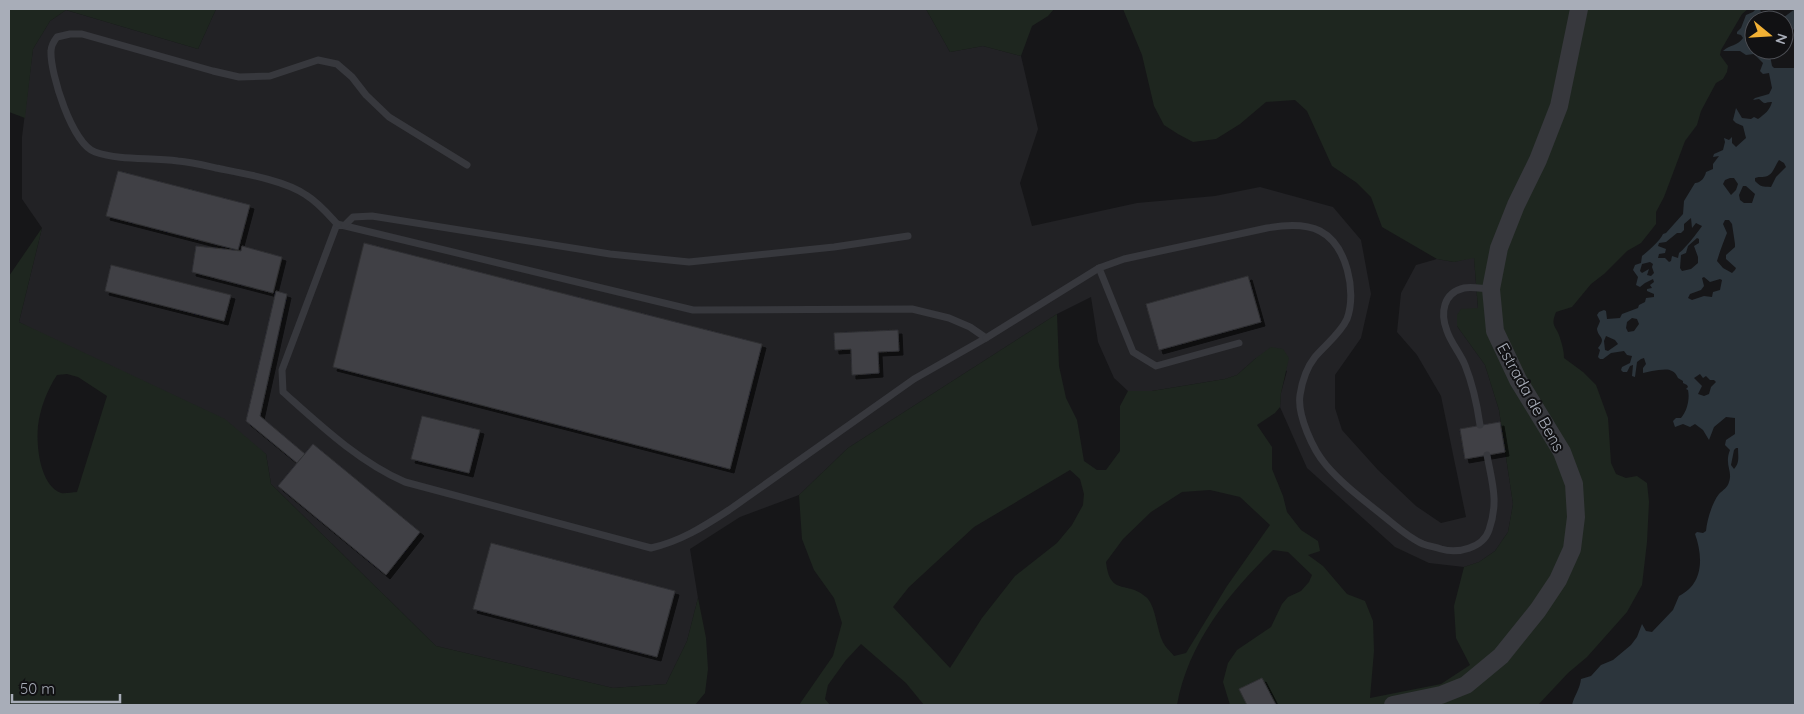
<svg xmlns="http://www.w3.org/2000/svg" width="1804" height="714" font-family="Quicksand,sans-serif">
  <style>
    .built { fill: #222225 }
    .green { fill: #1e261f; fill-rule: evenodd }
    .water { fill: #2c353c; fill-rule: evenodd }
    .building { fill: #404145; stroke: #303034; filter: url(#shadow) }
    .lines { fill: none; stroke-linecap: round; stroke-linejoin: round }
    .service { stroke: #37383d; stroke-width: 7 }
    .tertiary { stroke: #37383d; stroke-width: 18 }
    .labels { text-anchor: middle; stroke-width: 4; stroke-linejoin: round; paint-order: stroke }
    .street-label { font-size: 16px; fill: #a8adb8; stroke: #111113 }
  </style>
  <defs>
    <filter id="shadow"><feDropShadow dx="4" dy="4" stdDeviation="0" flood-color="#0009"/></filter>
  </defs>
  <rect width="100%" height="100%" fill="#161618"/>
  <!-- built -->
  <polygon class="built" points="216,9 926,9 950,52 983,46 1021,56 1038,129 1020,183 1032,226 1137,203 1215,196 1260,187 1333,207 1361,240 1371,294 1361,338 1335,375 1335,408 1342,430 1378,470 1416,506 1441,523 1466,517 1441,396 1417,355 1397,332 1401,293 1416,265 1437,259 1454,262 1474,257 1478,309 1457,326 1485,365 1499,410 1513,504 1508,532 1495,551 1479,562 1464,567 1429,563 1395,547 1307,468 1280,407 1281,393 1287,371 1256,358 1237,375 1225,379 1152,391 1128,391 1114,378 1098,342 1091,297 1057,314 848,448 799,495 740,517 690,549 698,598 687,641 666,684 613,688 436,646 271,484 266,454 19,322 42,228 22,199 22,137 33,49 50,21 66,10 198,49"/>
  <!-- green -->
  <g class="green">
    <polygon points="9,9 216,9 198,49 66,10 50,21 33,49 25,118 9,112"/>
    <polygon points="926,9 1054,9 1048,16 1032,26 1021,56 983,46 950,52"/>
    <path d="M1123,9h625l-6,5 -21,36 -1,5 8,11 -1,6 -4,7 -7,4 -15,28 -4,14 -12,16 -21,56 -8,15v12l-15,19 -14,8 -23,23 -13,10 -19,23 -16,5c-6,15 0,13 4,26 2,6 4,13 4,20l19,14 13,13 12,33 3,45 5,11 10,4 11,-2 10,7 2,19 -2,40 -5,43 -15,27 -40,45 -19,16 -30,32h-308l-7,-23 5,-19 9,-13 34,-23 11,-23 6,-7 13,-6 8,-9 3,-7 -24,-23 -15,-2c-44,43 -85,93 -96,155h-253l-18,-22 -45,-39 -15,16 -18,25 -3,14 5,6h-31l34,-49 9,-33 -8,-25 -20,-28 -12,-31 -3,-44 49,-47 209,-134 2,52 7,32 11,22 7,41 13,9h9l14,-19v-45l8,-15h24l73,-12 12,-4 19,-17 15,-11 12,2 6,9 -8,35 -1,14 -5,6 -18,12 15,22v22l11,27 4,16 14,18 17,11 2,10 -12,4 15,11 24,28 18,7 8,20 1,30 -4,47 71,-14 29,-19 -14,-27 -2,-32 10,-39 15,-5 16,-11 13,-19 5,-28 -14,-94 -14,-45 -28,-39v-11l4,-6 17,-1 -4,-50 -20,4 -17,-3 -55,-32 -11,-30 -14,-14 -25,-17 -25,-55 -12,-11 -29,2 -26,22 -24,15 -23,3 -15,-8 -14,-9 -10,-19 -12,-51zM1070,470l10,9 4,15 -1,11 -11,20 -15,18 -42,33 -33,42 -32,50 -57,-61 16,-20 65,-60zM1210,490l30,7 30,28 -43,61 -41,67 -12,3c-4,-5 -10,-10 -12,-16 -5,-11 -7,-36 -16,-43 -19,-17 -36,0 -40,-35l17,-23 28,-27 31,-20z"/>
    <path d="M42,228l-23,94 206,97 41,35 5,30 165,162 177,42 53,-4 21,-43 11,-43 8,40 2,31 -3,24 -10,12h-686v-429zM67,374l11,3 29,19 -30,96c-5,0 -12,2 -16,1 -21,-8 -25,-47 -23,-67 2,-17 9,-36 19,-51z"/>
  </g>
  <!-- water -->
  <g class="water">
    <path d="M1756,9h4l3,11h-9v30l4,1 6,6 2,-2 -1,-5h4l3,16 2,2h21v637h-223c2,-9 8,-16 9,-26l10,-3 10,-11 12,-5 18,-15 6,-8 5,-13 4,7 6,1 21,-22 6,-14c25,-12 24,-40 16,-62l2,-2 6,1 3,-2c1,-11 6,-28 13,-37 4,-4 9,-7 10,-12 4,-12 -5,-17 1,-32l-5,-5 1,-5 9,-6v-16l-9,-1 -12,10 -5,13 -6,-10 -8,-6 -5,3 -7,-3 -8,3 -2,-6 3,-3h5c6,-7 9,-19 7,-28l-2,-1 2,-2 -1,-2 -4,-2v-2l-5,-3c-5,-12 -16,-8 -26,-7 -3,1 -6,1 -9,2v-5l3,-4 -2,-6 -3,1 -4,3 -2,15 -3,-1 1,-11 -3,1 -3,6h-4l-2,-2 1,-3 8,-4 2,-7 -5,-1 -3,-4 -13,2 -8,6h-3l-2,-2 2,-7 -2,-2c9,-11 0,-10 -1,-19 0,-1 3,-7 3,-8l-3,-6 2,-3 5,-2 2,1 1,8 13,-1 2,-4 16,-6 1,-3 6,-3 1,-4 8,-1v-3l-7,-3v-2l5,-1 -2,-3 4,-3 -1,-3 -8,4 -5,4 -4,-2 2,-8 -5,-7 2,-5 6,-2 1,-7c6,-5 18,-15 21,-22l3,-1 17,-19 1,-13 11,-18c6,0 10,-6 11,-11l7,-3v-5l6,-8 -6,1 1,-3 9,-4 2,-8 -1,-4 5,2 3,-3v6l4,4 10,-9 -3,-12 -7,-3 -3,-3 3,-12 6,10 9,1 3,-2 4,2c7,-5 12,-9 14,-17 -9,0 -5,4 -13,-3l-6,1 2,-2 14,-4 3,-6 -3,-15 -6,1 -3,-3 3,-8 -9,-9 -8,1 -6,-4h-17c6,-6 15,-5 20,-13l-2,-3 -4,-1v-2l4,-4 5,-13 7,-3zM1779,160l5,3 2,4 -10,10 -5,10c-9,-1 -9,1 -16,-6v-3c5,-2 10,0 14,-3 4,-2 7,-11 10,-15zM1730,178h4l4,6 -2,6 -5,5 -8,-11 2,-4zM1743,186h3l9,8 -3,9h-8l-4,-3 -1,-5zM1691,218l1,10 4,-5 6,3c-4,6 -18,24 -23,27l-1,5 -6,-2 -1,5 -2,1 -4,-4h-7l1,-4 6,-1 1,-4 -8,-3 1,-3 7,-1 11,-9h4l3,-3v-6zM1725,220h4l3,4 3,20v3l-9,8v4l10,9 -1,2 -3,3 -9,-5 -6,-7c3,-10 6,-18 10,-28l-4,-9zM1697,238l2,1v4l-5,3 4,11v6l-7,6 -9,2 -2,-3 1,-13 5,-2 2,-7zM1650,262l3,2 -1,3 2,6 -3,3 -4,-1 2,-6 -7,4 -2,-2 2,-7zM1704,277l6,5 10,-3 2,1 -2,10 -7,2 -1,5 -8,-1 -12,4 -4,-2 2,-4 11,-4 3,-4 -2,-8zM1632,318l5,1 2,5 -5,7 -6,1 -2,-4 1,-6zM1606,336l9,4 3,4 -10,7 -3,-1 -1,-9zM1700,374l3,4 3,-2 4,4h4l2,2 -5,5 -2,7 -5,2 -6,-2 4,-8 -8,-8zM1736,448h2c0,8 2,15 -4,21l-3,-4 3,-15z"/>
    <polygon points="1795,9 1795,29 1784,33 1784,20 1780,20"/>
  </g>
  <!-- building -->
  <g class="building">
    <polygon points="118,171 250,205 238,250 106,216"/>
    <polygon points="364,243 762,344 730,469 333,367"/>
    <polygon points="196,246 241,251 242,246 282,257 273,293 192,272"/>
    <polygon points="111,265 231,295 224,321 105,291"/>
    <polygon points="1248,276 1261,322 1159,350 1146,304"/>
    <polygon points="276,291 287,294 260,416 305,454 297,463 246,421"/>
    <polygon points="898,330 899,351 878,352 879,373 852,375 851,349 835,350 834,333"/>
    <polygon points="422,416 480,430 469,473 411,459"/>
    <polygon points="1500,422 1505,452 1465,459 1460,429"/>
    <polygon points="313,444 420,532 386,575 278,486"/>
    <polygon points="491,543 675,591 657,657 473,609"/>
    <polygon points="1262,678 1276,705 1247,705 1239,689"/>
  </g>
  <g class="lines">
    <!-- service -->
    <g class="service">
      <path d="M337,224l356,86 219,-1 37,9 21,9 16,11 -72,41 -185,131c-26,17 -48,31 -78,38l-246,-66c-46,-20 -85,-57 -122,-90l-1,-22z"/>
      <path d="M337,224c-10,-11 -18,-21 -31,-29 -21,-15 -65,-22 -90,-27 -13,-3 -25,-6 -38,-7 -27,-4 -57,0 -83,-9 -23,-8 -45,-79 -44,-101 0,-5 3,-10 6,-14l13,-3h12l131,37 26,6 31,-1 48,-16 19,4 15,13 14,18 23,22 78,48"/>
      <polyline points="345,225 353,217 372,216 610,254 689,262 834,247 908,236"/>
      <polyline points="1099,268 1133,352 1156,366 1239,343"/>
      <path d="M986,338l113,-70 25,-9 143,-31c17,-3 37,-5 53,3 27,14 37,61 27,88 -7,15 -21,25 -32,38 -8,10 -13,25 -15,38 -3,20 13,55 26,70 17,20 39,36 60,53 11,9 23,20 37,26 5,2 12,3 18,5 17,5 42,-1 48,-19 10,-29 3,-47 -2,-75"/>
      <path d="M1480,425c-3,-21 -7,-40 -15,-60 -5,-12 -14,-22 -18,-34 -7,-18 -4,-38 17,-43 8,-2 19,1 27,1"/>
    </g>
    <!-- tertiary -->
    <polyline class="tertiary" points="1393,705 1441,695 1466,685 1501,656 1538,610 1558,580 1572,549 1576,517 1574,484 1562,452 1518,380 1495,331 1491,289 1499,248 1516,205 1538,160 1559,106 1579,9"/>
  </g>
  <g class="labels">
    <!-- street labels -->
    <g class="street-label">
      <text transform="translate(1531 397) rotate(61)" y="6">Estrada de Bens</text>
    </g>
  </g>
  <!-- border -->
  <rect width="1804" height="714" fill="none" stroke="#a8adb8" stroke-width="20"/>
  <!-- north arrow -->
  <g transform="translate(1769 35) rotate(108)"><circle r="24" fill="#111113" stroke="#4d4f55"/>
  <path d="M0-4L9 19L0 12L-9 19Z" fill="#f2b134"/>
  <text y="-8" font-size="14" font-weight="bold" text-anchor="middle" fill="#a8adb8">N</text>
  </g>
  <!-- scale -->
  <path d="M12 694v8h108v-8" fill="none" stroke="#a8adb8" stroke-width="2.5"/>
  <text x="20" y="694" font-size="15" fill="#a8adb8" stroke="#111113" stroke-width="4" paint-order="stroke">50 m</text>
</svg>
